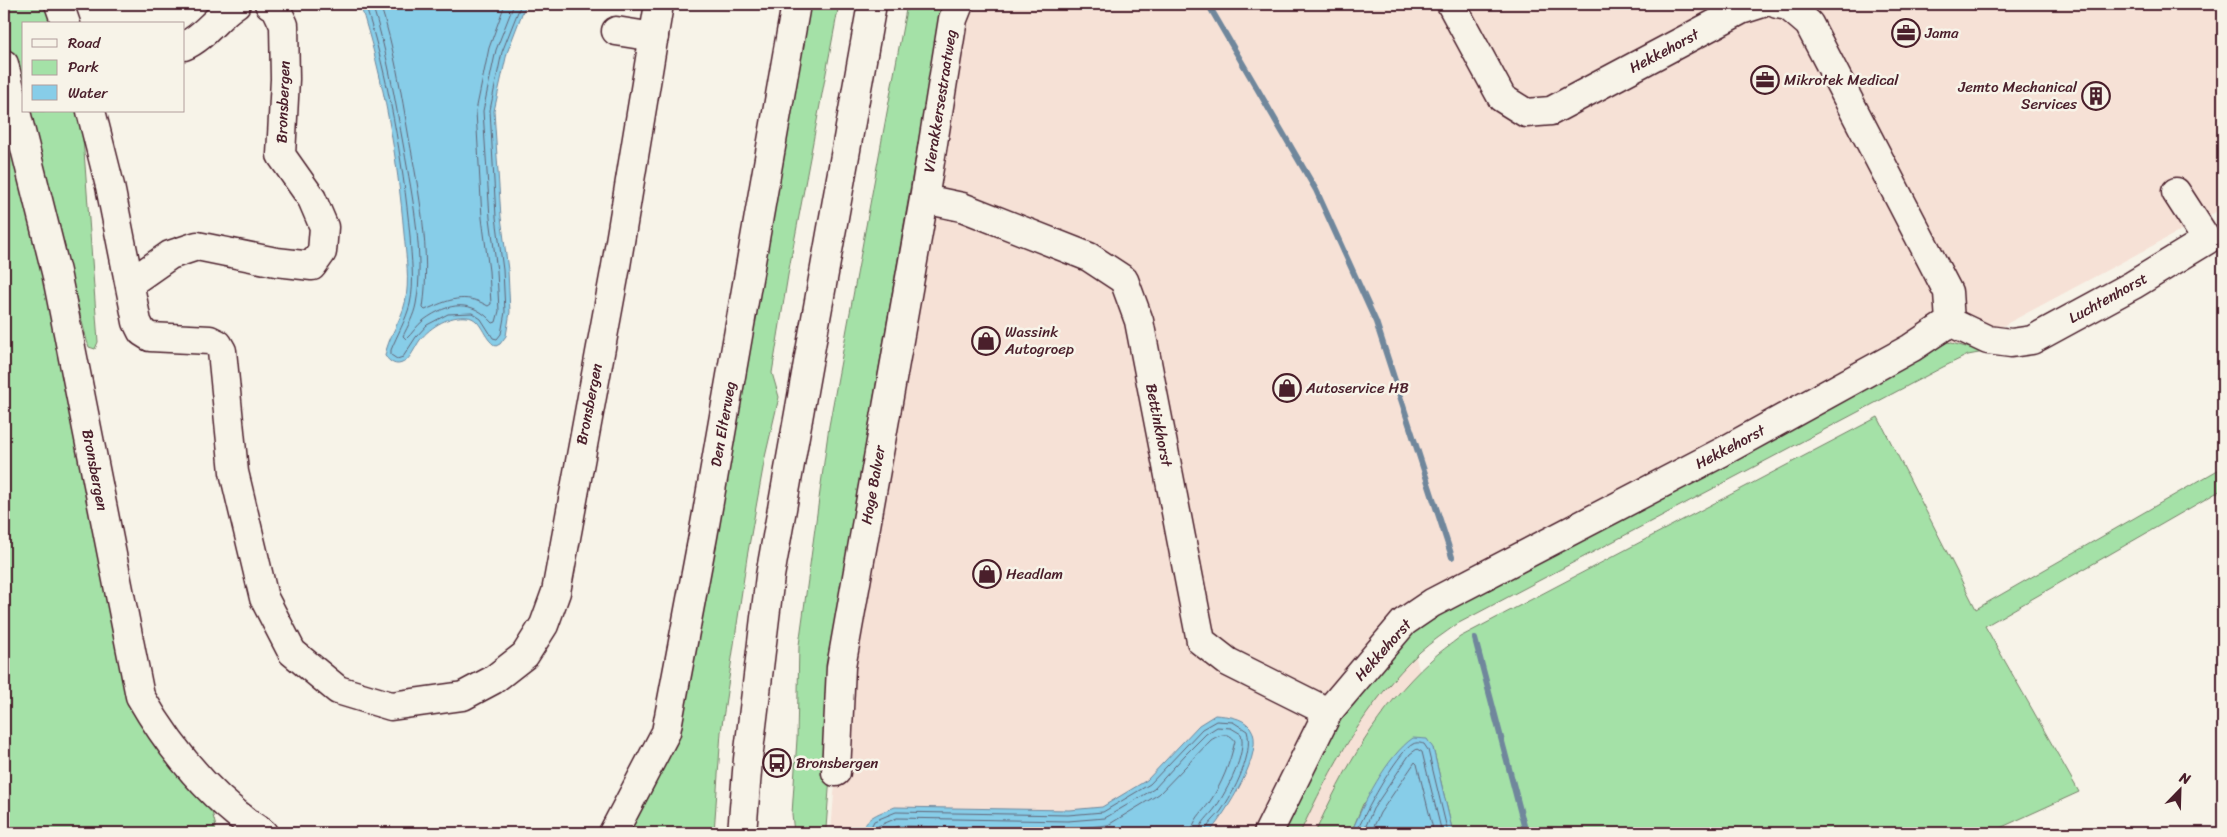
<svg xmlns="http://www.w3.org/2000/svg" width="2227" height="837" font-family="Sriracha,sans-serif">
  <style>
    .built { fill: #f6e1d6 }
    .green { fill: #a4e1a7; stroke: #778069 }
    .water { fill: #87cde8; stroke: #6f879c }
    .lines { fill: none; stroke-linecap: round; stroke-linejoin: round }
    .shore { stroke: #626577; stroke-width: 1 }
    .stream { stroke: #6f879c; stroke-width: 6 }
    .minor-casing { stroke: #4a1f2b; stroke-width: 31 }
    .major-casing { stroke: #4a1f2b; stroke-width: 31 }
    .minor { stroke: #f7f3e8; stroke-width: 28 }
    .major { stroke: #f7f3e8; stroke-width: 28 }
    .labels { text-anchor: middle; stroke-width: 5; stroke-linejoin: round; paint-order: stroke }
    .poi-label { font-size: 15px; fill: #4a1f2b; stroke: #f7f3e8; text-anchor: start }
    .street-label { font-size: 15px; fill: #4a1f2b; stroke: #f7f3e8 }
  </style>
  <rect width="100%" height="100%" fill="#f7f3e8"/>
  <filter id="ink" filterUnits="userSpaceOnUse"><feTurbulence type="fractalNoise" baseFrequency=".02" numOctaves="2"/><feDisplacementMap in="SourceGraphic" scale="10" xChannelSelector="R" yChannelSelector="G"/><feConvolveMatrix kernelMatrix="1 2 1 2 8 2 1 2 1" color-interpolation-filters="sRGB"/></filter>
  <g filter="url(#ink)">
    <!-- built -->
    <polygon class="built" points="957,4 2223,4 2223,208 1412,642 1460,833 831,833 834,794"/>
    <!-- green -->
    <g class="green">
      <polygon points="4,4 46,4 53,24 24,24 24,95 4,30"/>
      <polygon points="806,4 839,4 789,269 772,373 779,397 765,457 747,557 721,732 714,833 628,833 634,815"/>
      <polygon points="907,4 944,4 940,17 828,661 821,775 830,777 826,828 825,833 794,833 792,814 797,739 799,645 829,426"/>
      <polygon points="4,104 46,274 114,639 127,687 211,808 216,827 214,833 4,833"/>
      <polygon points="28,111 79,111 82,124 98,342 95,349 89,347 87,341"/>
      <path d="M1948,342l36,10 -16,3 -25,12 -486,257c-12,9 -26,18 -37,28 -53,50 -90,116 -120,181h-21c39,-76 82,-164 152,-218z"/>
      <path d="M1878,417l98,192 247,-142v22l-238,137 94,166 -90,41h-536l-20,-85 -70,56 -12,29h-36c28,-62 64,-126 115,-172 9,-9 20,-16 30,-24z"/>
    </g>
    <!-- water -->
    <g class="water">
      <path d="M360,4h167l-4,7 -16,42 -13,58 7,106 7,53 2,42 -4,24 -6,8 -4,2c-13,-7 -14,-28 -29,-29 -17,-2 -36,9 -47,23 -5,7 -9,18 -16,22 -8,5 -14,0 -19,-6 3,-19 16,-35 20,-53 5,-22 1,-47 -1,-69 -6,-75 -21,-158 -44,-230z"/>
      <path d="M1215,715c12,1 27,2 35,12 18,23 -26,88 -41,106h-346c-1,-16 20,-21 32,-26l174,3 33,-3 45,-27 52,-55z"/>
      <path d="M1413,738l14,1 6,9 20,85h-102c12,-29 36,-77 62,-95z"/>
    </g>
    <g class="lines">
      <!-- shore -->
      <g class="shore">
        <path d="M365,4c23,72 38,156 45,232 1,22 5,46 0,68 -4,16 -13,31 -19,46v5l6,4 6,-2 13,-20 11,-12 21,-11 24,-1 9,6 12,19 4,1 4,-5 4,-22 -2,-42 -7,-53 -6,-107 12,-58 19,-48"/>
        <path d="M372,4c15,47 23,96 32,145 8,46 21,109 12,155 -2,11 -8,22 -13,32l3,3c6,-5 11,-14 18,-19 25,-18 48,-21 69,3l3,-1 3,-11 -2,-40 -7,-53 -7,-107 13,-61 18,-46"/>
        <path d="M380,4c14,43 21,88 29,134 10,55 22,113 14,170l2,2c24,-10 39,-18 63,-4l3,-2 -2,-33 -7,-53 -6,-107 13,-63 16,-44"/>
        <path d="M868,833l6,-12 22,-9 172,3 35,-3 47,-28 52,-55 14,-8 17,1 14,9c7,23 -13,61 -26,80 -5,7 -15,14 -16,22"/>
        <path d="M874,833l4,-7 19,-8 171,3 37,-3 49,-29 31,-34 21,-21 11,-7 14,1 10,6c6,20 -14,56 -25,73 -6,9 -16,15 -17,26"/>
        <path d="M882,833l17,-7 169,3 40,-4 51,-31 52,-54c8,-5 18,-9 24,1 -5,22 -13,43 -26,62 -7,10 -17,17 -17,30"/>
        <path d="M1356,833c8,-18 40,-80 57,-89 4,-2 7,-1 11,0l4,6 20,83"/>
        <polyline points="1363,833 1373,809 1410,754 1417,749 1422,752 1442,833"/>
        <polyline points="1371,833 1380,813 1415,762 1417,764 1434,833"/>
      </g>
      <!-- stream -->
      <g class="stream">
        <polyline points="1208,4 1316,190 1376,322 1452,557"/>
        <polyline points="1475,639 1526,833"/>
      </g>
      <defs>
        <g id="minor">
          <polyline points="59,4 66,24"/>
          <polyline points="1451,4 1502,98 1526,113 1551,111 1741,10 1760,4"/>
          <polyline points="616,31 654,37"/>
          <path d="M184,46c21,-9 33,-30 52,-42"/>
          <path d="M4,64l52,208 84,424c31,54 71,103 123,137"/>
          <polyline points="91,111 110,186 137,322 142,332 150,337 210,340 218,344 222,351 234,472 264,598 292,652 338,690 391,706 463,696 493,680 525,655 544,625 556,592 616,266 659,4"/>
          <polyline points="924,199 962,207 1089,257 1124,280 1139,321 1201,641 1228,662 1328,712"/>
          <polyline points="130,283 170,255 197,246 276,262 312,266 322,252 324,227 312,199 281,155 285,79 284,25 276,8 269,4"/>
          <polyline points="1950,322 1988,340 2011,343 2032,340 2133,285 2207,240 2176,192"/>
          <polyline points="836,772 841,667 924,199 953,19 959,4"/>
          <polyline points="613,833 666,732 703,536 796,4"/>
          <polyline points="1268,833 1328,712 1404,622 1432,603 1722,452 1911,348 1950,322 1948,292 1809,24 1788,6 1777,4"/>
        </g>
        <polyline id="major" points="742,833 748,759 770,576 872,4"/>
      </defs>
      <!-- minor casing -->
      <use href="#minor" class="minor-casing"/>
      <!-- major casing -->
      <use href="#major" class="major-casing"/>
      <!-- minor -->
      <use href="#minor" class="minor"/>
      <!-- major -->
      <use href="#major" class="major"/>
    </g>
  </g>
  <!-- icons -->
  <defs>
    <symbol id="office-ring" viewBox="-11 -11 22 22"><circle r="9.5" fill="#f7f3e8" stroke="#4a1f2b" stroke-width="1.5"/><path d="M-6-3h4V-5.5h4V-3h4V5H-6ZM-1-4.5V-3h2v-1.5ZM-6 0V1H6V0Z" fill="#4a1f2b"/></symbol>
    <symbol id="building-ring" viewBox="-11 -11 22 22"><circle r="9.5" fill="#f7f3e8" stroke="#4a1f2b" stroke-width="1.5"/><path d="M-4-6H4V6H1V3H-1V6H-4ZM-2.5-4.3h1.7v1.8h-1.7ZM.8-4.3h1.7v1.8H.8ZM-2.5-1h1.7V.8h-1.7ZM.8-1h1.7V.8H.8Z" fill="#4a1f2b"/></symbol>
    <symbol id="shop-ring" viewBox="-11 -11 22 22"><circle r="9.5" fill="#f7f3e8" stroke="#4a1f2b" stroke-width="1.5"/><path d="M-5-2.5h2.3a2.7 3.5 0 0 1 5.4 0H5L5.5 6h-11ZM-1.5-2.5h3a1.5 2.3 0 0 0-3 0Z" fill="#4a1f2b"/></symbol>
    <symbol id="bus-ring" viewBox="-11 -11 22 22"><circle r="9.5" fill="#f7f3e8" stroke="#4a1f2b" stroke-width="1.5"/><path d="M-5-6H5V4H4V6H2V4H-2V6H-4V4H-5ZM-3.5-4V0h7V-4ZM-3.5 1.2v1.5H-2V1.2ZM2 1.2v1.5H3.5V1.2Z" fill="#4a1f2b"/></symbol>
  </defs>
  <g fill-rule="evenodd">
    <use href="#office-ring" x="1890" y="17" width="32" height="32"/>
    <use href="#office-ring" x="1749" y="64" width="32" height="32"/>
    <use href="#building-ring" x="2080" y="80" width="32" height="32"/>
    <use href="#shop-ring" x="970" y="325" width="32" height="32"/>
    <use href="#shop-ring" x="1271" y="372" width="32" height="32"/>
    <use href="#shop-ring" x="971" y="558" width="32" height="32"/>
    <use href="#bus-ring" x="761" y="747" width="32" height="32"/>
  </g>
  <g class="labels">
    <!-- poi labels -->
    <g class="poi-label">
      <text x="1925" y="38">Jama</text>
      <text x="1784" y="85">Mikrotek Medical</text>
      <text x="2077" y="92" text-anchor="end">Jemto Mechanical<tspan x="2077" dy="17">Services</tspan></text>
      <text x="1005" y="337">Wassink<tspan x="1005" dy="17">Autogroep</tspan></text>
      <text x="1306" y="393">Autoservice HB</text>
      <text x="1006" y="579">Headlam</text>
      <text x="796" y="768">Bronsbergen</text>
    </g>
    <!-- street labels -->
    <g class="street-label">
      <text transform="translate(1664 51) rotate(-28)" y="5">Hekkehorst</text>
      <text transform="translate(940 101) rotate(-81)" y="5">Vierakkersestraatweg</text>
      <text transform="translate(283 102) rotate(-88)" y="5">Bronsbergen</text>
      <text transform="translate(2108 298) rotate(-29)" y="5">Luchtenhorst</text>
      <text transform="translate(589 404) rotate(-79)" y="5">Bronsbergen</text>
      <text transform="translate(723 424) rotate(-80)" y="5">Den Elterweg</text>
      <text transform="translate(1159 425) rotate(79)" y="5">Bettinkhorst</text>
      <text transform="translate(1730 447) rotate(-28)" y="5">Hekkehorst</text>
      <text transform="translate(95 470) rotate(79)" y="5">Bronsbergen</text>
      <text transform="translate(873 485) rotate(-80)" y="5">Hoge Balver</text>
      <text transform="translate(1383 650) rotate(-48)" y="5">Hekkehorst</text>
    </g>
  </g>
  <!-- margin -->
  <rect width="2227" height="837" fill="none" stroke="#f7f3e8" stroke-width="20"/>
  <rect x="10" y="10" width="2207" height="817" fill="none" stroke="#4a1f2b" stroke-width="2" filter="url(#ink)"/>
  <!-- legend -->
  <rect x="22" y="22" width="162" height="90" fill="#f7f3e8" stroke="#b29e9c"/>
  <rect x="32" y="39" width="25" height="8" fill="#f7f3e8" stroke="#b29e9c"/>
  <text x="68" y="48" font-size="15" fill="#4a1f2b">Road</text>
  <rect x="32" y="60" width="25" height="15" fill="#a4e1a7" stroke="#b29e9c"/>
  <text x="68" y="72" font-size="15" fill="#4a1f2b">Park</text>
  <rect x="32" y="85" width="25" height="15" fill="#87cde8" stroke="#b29e9c"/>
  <text x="68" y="98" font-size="15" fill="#4a1f2b">Water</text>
  <!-- north arrow -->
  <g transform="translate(2180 790) rotate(23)" stroke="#f7f3e8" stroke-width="4" paint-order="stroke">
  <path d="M0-4L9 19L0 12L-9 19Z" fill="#4a1f2b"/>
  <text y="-8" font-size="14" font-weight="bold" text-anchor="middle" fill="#4a1f2b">N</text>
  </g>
</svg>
